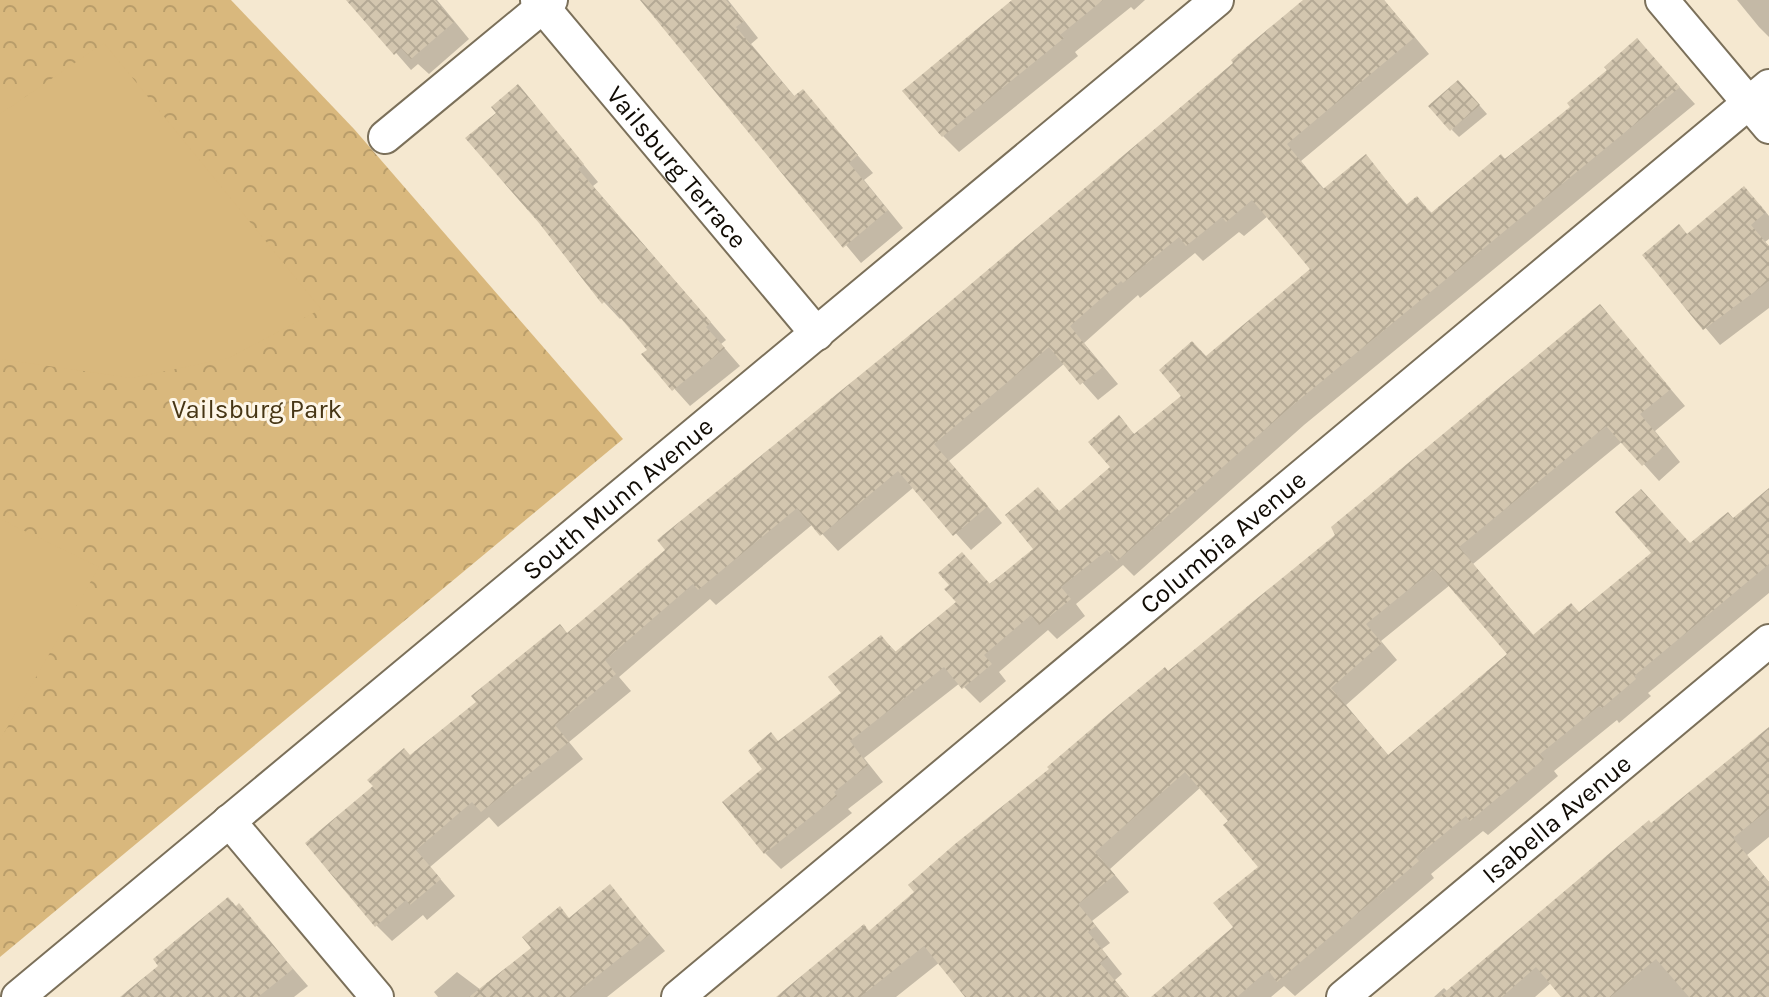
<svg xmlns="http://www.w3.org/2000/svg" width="1769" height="997" font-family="Karla,sans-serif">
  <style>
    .park { fill: url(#park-crowns) }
    .pitch { fill: #d9b87d }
    .shadow { fill: #0003; fill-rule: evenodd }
    .building { fill: url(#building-cross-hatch); fill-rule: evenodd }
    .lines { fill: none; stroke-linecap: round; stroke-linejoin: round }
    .street-casing { stroke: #7b705a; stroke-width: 36 }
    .street { stroke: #fff; stroke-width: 32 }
    .labels { text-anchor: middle; stroke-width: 6; stroke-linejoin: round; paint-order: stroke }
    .street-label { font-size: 26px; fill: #100b04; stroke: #fef6e7 }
    .park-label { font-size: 26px; fill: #473615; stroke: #fef6e7 }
  </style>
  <defs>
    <pattern id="park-crowns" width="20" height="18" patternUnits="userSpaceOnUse" patternTransform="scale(2)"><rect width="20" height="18" fill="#d9b87d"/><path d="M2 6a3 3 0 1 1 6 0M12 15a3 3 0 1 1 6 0" fill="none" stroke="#b99d6a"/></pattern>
    <pattern id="building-cross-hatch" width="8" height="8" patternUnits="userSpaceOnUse" patternTransform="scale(2)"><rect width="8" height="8" fill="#d3c6af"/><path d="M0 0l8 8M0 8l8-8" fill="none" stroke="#b4a995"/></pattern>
  </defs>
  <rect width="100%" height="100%" fill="#f5e8d0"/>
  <!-- park -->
  <polygon class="park" points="0,0 231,0 354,129 623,439 0,957"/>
  <!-- pitch -->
  <g class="pitch">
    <polygon points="104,43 321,309 229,358 132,378 0,359 0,114"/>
    <polygon points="0,519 99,567 0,740"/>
  </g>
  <!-- shadow -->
  <g class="shadow">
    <polygon points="350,0 437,0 469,39 429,74 418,64 411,70"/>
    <polygon points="642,0 728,0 758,38 751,44 796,98 803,92 873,173 864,180 903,228 861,263"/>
    <polygon points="1015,0 1145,0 1134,10 1131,7 1075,52 1078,56 959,152 943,136"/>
    <polygon points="1308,0 1384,0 1429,54 1301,161 1325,190 1366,157 1408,206 1417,199 1433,214 1572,107 1637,40 1695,104 1304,425 1134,576 1123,565 1076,604 1085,616 1057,639 1048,630 999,672 1006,681 980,703 960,683 864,758 883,782 848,809 852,813 781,869 765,853 765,769 779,743 844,694 881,637 897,653 1036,549 1060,512 1112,468 1118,418 1136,436 1184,396 1207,358 1313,269 1268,216 1244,236 1239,232 1203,261 1195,253 1140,298 1138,295 1084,343 1118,384 1098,400 1065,363 949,461 1002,523 971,550 914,487 838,551 813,524 716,605 710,599 619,677 631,691 569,742 583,759 498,827 489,817 430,867 455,896 427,920 423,915 392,941 376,925 410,758 568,635 934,317"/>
    <polygon points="1737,0 1769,0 1769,37 1759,27"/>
    <polygon points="518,86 598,182 593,186 726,340 721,344 740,366 690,406 644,355 650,350 622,317 620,319 604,302 498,113"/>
    <polygon points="1466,90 1487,114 1459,137 1452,130"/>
    <polygon points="1760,205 1769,216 1769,239 1765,242 1769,246 1769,308 1720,345 1644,255"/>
    <path d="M1600,306l85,100 -30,25 25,31 -21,19 -36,-40 -150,123 62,73 45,-23 153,-94 36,-30v103l-121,100 3,3 -32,27 -2,-3 -63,51 4,5 -70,59 -5,-4 -52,43 3,4 -139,118 -11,-10 -13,11h-118l82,-70 26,-59 -30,-46 -30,-35 -91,82 19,23 -37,29 18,22 -8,6 20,25 -7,6 14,17h-161l-28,-35 -44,35h-117l91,-64 298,-260 170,-138zM1450,585l60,70 -121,101 -43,-51 51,-45 -16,-19z"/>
    <polygon points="1769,730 1769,837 1747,855 1769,882 1769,997 1565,997 1552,982 1535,997 1434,997 1444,988 1448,992"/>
    <polygon points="610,887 665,951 607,997 438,997 434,992 457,972 481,990"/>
    <polygon points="239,906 308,986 294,997 126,997"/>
  </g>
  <!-- building -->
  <g class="building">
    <polygon points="346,0 435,0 454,22 411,59 401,48 394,55"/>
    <polygon points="640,0 726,0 744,21 736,27 794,96 803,89 858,155 849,163 888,210 843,248"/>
    <polygon points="1012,0 1103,0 1060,35 1064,38 942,137 902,91"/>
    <polygon points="1303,0 1384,0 1415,37 1287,144 1323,189 1366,154 1406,205 1417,196 1431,213 1501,154 1505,159 1570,107 1567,103 1607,70 1604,67 1637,38 1680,87 1288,409 1117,561 1107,550 1061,587 1071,599 1039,625 1031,615 984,655 992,664 962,689 944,667 850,741 868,765 834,792 837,796 764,854 722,802 762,769 748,751 771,732 778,741 841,693 828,677 881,635 895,652 956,602 944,589 949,585 938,573 962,552 990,584 1033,549 1005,515 1038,487 1059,511 1110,467 1088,442 1119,415 1134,434 1181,396 1159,370 1192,341 1206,356 1310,269 1252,200 1226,222 1222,217 1186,246 1179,237 1123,283 1121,281 1070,326 1103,367 1080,385 1049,347 934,444 988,506 953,536 898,471 820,536 797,508 698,590 693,584 605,660 616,674 555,725 569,742 481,812 472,802 416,850 441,879 410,905 406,900 375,927 305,843 373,786 367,780 404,748 410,755 476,702 471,696 560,624 567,633 665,550 657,540 933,316 1233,63 1231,60"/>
    <polygon points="1458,80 1480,105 1450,131 1428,106"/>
    <polygon points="518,84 584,164 578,169 711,322 706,327 725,348 672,391 641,354 647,350 606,300 602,304 539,223 465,138 496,113 491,107"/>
    <polygon points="1744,186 1766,212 1751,225 1769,246 1769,281 1703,330 1642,255 1679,224 1687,234"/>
    <path d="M1600,304l71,85 -31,25 26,31 -24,21 -36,-40 -147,121 74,88 38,-32 8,9 72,-59 -36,-41 26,-23 49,54 38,-31 5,6 36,-30v76l-135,112 2,3 -34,29 -3,-2 -59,48 4,5 -74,62 -4,-5 -50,41 3,4 -142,121 -9,-12 -31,27h-86l82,-70 -20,-24 45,-36 -35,-42 5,-4 -43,-49 -90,80 20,23 -37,29 18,22 -8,6 20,25 -8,6 29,34h-164l-41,-51 -64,51h-84l88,-73 5,7 45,-39 -6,-7 47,-41 94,-75 -2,-2 76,-65 42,-35 3,4 167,-136 -4,-8zM1434,569l73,85 -119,101 -57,-67 51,-45 -16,-19z"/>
    <polygon points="1769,727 1769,809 1733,838 1769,882 1769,997 1689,997 1656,959 1610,997 1561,997 1536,967 1502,997 1439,997 1649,820 1651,823"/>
    <polygon points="610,884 650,934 621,957 571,997 469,997 531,948 522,937 560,906 569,918"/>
    <polygon points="228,897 236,906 239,903 293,969 258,997 120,997 158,966 153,959"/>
  </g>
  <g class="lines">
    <defs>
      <g id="street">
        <path id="s1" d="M537,0l280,334"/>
        <polyline points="1662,0 1769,127"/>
        <polyline points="385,137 551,0"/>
        <polyline points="229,821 377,997"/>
        <path id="s2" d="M18,997l1199,-997"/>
        <path id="s3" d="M678,997l1091,-911"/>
        <path id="s4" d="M1343,997l426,-356"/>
      </g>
    </defs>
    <!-- street casing -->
    <use href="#street" class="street-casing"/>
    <!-- street -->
    <use href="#street" class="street"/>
  </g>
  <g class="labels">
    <!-- street labels -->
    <g class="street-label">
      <text dy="9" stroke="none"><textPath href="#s1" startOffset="218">Vailsburg Terrace</textPath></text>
      <text dy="9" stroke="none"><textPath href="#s2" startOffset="780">South Munn Avenue</textPath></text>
      <text dy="9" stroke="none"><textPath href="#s3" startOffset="710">Columbia Avenue</textPath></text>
      <text dy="9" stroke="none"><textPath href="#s4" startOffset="278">Isabella Avenue</textPath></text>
    </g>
    <!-- park labels -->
    <g class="park-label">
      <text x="257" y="418">Vailsburg Park</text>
    </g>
  </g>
</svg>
